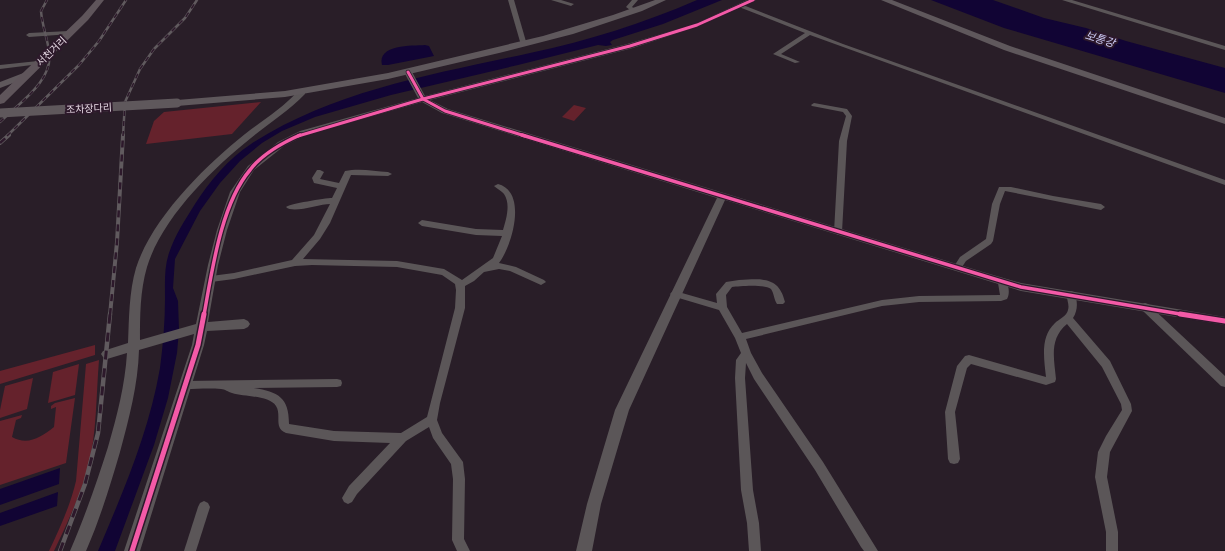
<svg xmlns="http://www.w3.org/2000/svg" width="1225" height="551" font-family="'Open Sans','Noto Sans KR',sans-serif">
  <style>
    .green { fill: #65222c }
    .water { fill: #110434 }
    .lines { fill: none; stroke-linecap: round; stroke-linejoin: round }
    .minor { fill: #5b5658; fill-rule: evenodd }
    .tertiary { fill: #5b5658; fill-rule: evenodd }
    .secondary { fill: #5f585c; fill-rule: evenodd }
    .primary { fill: #5f555b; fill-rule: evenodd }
    .rail-far2-casing { stroke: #605a5e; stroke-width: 2.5 }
    .rail-far1-casing { stroke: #605a5e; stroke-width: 4 }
    .rail-casing { stroke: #605a5e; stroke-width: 4.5 }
    .rail-far2 { stroke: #2d192b; stroke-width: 1.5; stroke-dasharray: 5; stroke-linecap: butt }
    .rail-far1 { stroke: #2d192b; stroke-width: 2.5; stroke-dasharray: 7; stroke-linecap: butt }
    .rail { stroke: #2d192b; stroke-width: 3; stroke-dasharray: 9; stroke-linecap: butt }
    .secondary-bridge { stroke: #5f585c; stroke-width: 9 }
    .cycleway-far2-casing { stroke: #2d192b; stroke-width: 4.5 }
    .cycleway-far1-casing { stroke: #2d192b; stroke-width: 6 }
    .cycleway-casing { stroke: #2d192b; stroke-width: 8 }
    .cycleway-far2 { stroke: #f35aa7; stroke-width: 3 }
    .cycleway-far1 { stroke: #f35aa7; stroke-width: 3.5 }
    .cycleway { stroke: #f35aa7; stroke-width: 5 }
    .labels { text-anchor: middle; stroke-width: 4; stroke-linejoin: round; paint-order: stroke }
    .far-street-label { font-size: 10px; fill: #e6d9e4; stroke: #2d192b }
    .far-water-label { font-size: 11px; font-style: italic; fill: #d0cffa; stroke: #2d192b }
  </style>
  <rect width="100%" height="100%" fill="#291e28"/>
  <!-- green -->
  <g class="green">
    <polygon points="261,102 232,134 146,144 154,121 164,112"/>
    <polygon points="574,105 586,108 574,121 562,117"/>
    <polygon points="95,345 95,355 0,384 0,371"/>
    <path d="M99,360c-3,36 -2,73 -11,108 -8,28 -21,56 -34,83h-5c11,-23 21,-45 27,-70l10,-117z"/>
    <polygon points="79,364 75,395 48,403 53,372"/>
    <polygon points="33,378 27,409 0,418 0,410 5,386"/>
    <path d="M75,398l-9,65 -66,22v-64l22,-6 -1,3 -5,2 -4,17c16,9 29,0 42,-10l2,-20 -5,2v-3l4,-3z"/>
  </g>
  <!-- water -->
  <g class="water">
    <path d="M697,0h25l-59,24 -50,16 -3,2 2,3 -6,1 -8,-1 -80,20 -127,30 -76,22 -33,14 -20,12 -22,18 -20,22 -20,28 -25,48 -2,29 5,13 1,29 -2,23 -9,45 -14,47 -39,106h-17c25,-59 51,-119 62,-183 3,-23 5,-47 5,-69 0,-16 -1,-31 4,-46 6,-18 16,-33 26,-49 14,-22 34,-46 56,-60 84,-54 184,-70 279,-91 57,-12 114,-30 167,-53z"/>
    <polygon points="931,0 993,0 1044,18 1086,28 1126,41 1225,68 1225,93 1004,28"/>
    <path d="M425,45l4,1 5,10 -46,9h-6c-5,-21 30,-19 43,-20z"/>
    <polygon points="60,468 59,484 0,505 0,489"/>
    <polygon points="58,492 57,506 0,526 0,513"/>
  </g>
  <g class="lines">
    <!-- minor -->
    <g class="minor">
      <polygon points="508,0 514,0 527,45 526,46 521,45"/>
      <polygon points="551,0 561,0 574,4 571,6"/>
      <polygon points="632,0 638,0 632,7 637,10 637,12 633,12 626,7"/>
      <polygon points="739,5 743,5 843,44 1225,180 1225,185 810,35 781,54 800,62 795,63 773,54 805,33 739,7"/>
      <polygon points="69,31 71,32 71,34 29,37 26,35 29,33"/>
      <polygon points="38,61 40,62 40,64 0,69 0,65"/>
      <polygon points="814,103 847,109 852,116 847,141 842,232 838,235 834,232 839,141 846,116 843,112 812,106 811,105"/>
      <path d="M317,170h3l4,2 -4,7 19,4 6,-12c14,-3 29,0 43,1l4,2 -4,2 -37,-1 -21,48 -10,16 -17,20 94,2 47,8 18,11 31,-22 9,-22 -26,-1 -54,-9 -4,-3 4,-3 54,9 27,1c3,-10 8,-26 1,-36 -2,-3 -7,-5 -10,-8l4,-2c30,8 14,62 1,79l17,4 28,13 2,2 -5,3 -31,-14 -11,-2 -15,3 -10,9 -9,5v22l-25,95 -3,17 5,13 21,29 2,17 -1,60 6,12h-13l-5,-11 1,-61 -2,-15 -18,-26 -4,-11 -23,14 -49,53 -5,8 -4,2 -4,-2 -2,-4 7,-12 41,-43 -56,-2 -48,-8c-13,-5 -4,-18 -10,-27 -7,-11 -32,-9 -44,-13 -4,-1 -7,-4 -11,-4 -12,-1 -24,0 -35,0l-4,-1 -1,-3 1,-3 4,-1 151,-2 4,1 1,3 -1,3 -4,1 -83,1c24,4 35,9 35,36l45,7 67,2 26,-16 28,-109 1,-18 -1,-6 -13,-9 -45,-8 -85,-2 -17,1 -61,13 -23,3 -5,-3 5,-3 23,-3 58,-13 22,-25 16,-31c-11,0 -37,10 -44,3 3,-3 39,-9 46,-9l5,-10 -23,-5 -2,-5z"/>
      <polygon points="999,187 1011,187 1053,196 1101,204 1105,207 1101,210 1005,191 1000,204 993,241 991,244 966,261 960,270 954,270 953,268 960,257 986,239 992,204"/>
      <path d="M739,280c23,-1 40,-4 46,22l-2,2h-6c-3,-4 -3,-11 -6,-15 -7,-5 -31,-3 -39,-2l-6,8 1,12 15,26 140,-33 37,-4 81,-1 -2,-12 2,-2h6c3,5 4,13 1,18l-6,2 -82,1 -37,4 -136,33 5,14 11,20 61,89 55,89h-14l-3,-4 -46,-77 -61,-91 -8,-16 -1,15 8,112 6,33 2,28h-12l-2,-28 -6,-33 -6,-112 1,-18 5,-7 -6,-15 -16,-28 -47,-14 -2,-2 2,-2 3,-1 42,12 -1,-9 10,-12z"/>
      <path d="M1071,291l3,1c4,9 4,18 -1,26l37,43 21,43 1,7 -22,41 -3,25 11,55v19h-12v-19l-11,-55 3,-25 8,-16 16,-26 -1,-6 -19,-37 -35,-43c-18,15 -13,34 -11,55l-1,3 -9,3 -75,-21 -4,4 -12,44 5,47 -2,4 -4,1 -4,-1 -2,-4 -3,-47 12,-46 8,-10 4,-1 77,22c-2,-19 -6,-40 9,-54 4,-4 12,-7 13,-13 2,-6 -3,-12 0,-18z"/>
      <polygon points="1145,303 1148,304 1225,376 1225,387 1221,386 1142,310 1140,307 1142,304"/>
      <polygon points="204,501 208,503 210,507 196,551 184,551 198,507 200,503"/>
    </g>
    <!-- tertiary -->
    <g class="tertiary">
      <path d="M747,0h9l-57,26 -66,22 -203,52 18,9 535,163 38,11 204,34v8l-204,-34 -296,-91 -96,210 -28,94 -9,47h-16l11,-47 28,-94 102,-212 -275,-85 -20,-11 -116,33 -22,11 -30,24 -14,22 -13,38 -9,35 -10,57 36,-3 4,2 2,3 -2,3 -4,2 -37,2 -3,14 -64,206h-16l68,-206 2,-11 -55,16c-1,35 -10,68 -19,102 -10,34 -20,67 -34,99h-16c15,-35 27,-69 38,-104 9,-31 17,-62 19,-94l-20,6 -4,-2 -2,-3 2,-3 25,-8c1,-25 1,-51 8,-75 16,-50 69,-102 109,-134 18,-14 38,-26 54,-44h6v4c-16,17 -36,29 -54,44 -40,32 -89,80 -104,129 -7,24 -7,49 -7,73l56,-16 12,-59 9,-35 13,-38 18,-26 30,-24 22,-11 118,-33 -14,-26 1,-2h6l14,26 202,-52 68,-20z"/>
      <polygon points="1062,0 1072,0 1225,46 1225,50"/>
    </g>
    <!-- secondary -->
    <g class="secondary">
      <polygon points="655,0 666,0 642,11 573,34 499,53 388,79 285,97 177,106 172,103 177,100 285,91 388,73 543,36 613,15"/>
      <polygon points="881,0 892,0 1010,46 1225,118 1225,124 1004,50"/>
      <polygon points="26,72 29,73 31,75 29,77 0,88 0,82"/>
    </g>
    <!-- primary -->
    <polygon class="primary" points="96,0 104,0 88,20 4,103 0,104 0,95 82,16"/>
    <defs>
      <g id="rail-far2">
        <path d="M0,122c19,-19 54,-41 49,-71 -2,-14 -7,-26 -8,-40l6,-11"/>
        <polyline points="7,136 79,65 99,41 126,0"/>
        <polyline points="123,136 125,102 140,69 154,49 185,18 197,0"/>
      </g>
      <g id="rail-far1">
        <polyline points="0,143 9,135"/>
        <polyline points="110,315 117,242 123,135"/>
      </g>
      <polyline id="rail" points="60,551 85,484 98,433 110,314"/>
    </defs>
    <!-- rail-far2 casing -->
    <use href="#rail-far2" class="rail-far2-casing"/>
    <!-- rail-far1 casing -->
    <use href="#rail-far1" class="rail-far1-casing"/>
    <!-- rail casing -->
    <use href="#rail" class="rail-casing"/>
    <!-- rail-far2 -->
    <use href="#rail-far2" class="rail-far2"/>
    <!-- rail-far1 -->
    <use href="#rail-far1" class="rail-far1"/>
    <!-- rail -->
    <use href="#rail" class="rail"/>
    <!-- secondary-bridge -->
    <polyline class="secondary-bridge" points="0,113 177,103"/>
    <defs>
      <g id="cycleway-far2">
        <polyline points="408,72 423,99 445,111 525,136"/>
        <polyline points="298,136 423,99 630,46 697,25 753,0"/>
      </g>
      <g id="cycleway-far1">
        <polyline points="522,135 1021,287 1186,315"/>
        <path d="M204,315c8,-44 17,-111 46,-145 12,-16 32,-27 50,-35"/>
      </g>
      <g id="cycleway">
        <polyline points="1180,314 1225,321"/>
        <polyline points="132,551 198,345 204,314"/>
      </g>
    </defs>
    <!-- cycleway-far2 casing -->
    <use href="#cycleway-far2" class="cycleway-far2-casing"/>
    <!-- cycleway-far1 casing -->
    <use href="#cycleway-far1" class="cycleway-far1-casing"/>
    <!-- cycleway casing -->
    <use href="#cycleway" class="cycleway-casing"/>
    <!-- cycleway-far2 -->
    <use href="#cycleway-far2" class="cycleway-far2"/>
    <!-- cycleway-far1 -->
    <use href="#cycleway-far1" class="cycleway-far1"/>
    <!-- cycleway -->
    <use href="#cycleway" class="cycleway"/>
  </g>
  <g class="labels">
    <!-- far-street labels -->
    <g class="far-street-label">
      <text transform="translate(51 51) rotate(-44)" y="4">서천거리</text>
      <text transform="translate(89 108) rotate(-3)" y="4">조차장다리</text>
    </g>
    <!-- far-water labels -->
    <g class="far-water-label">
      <text transform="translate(1100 39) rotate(17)" y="4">보통강</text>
    </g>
  </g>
</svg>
